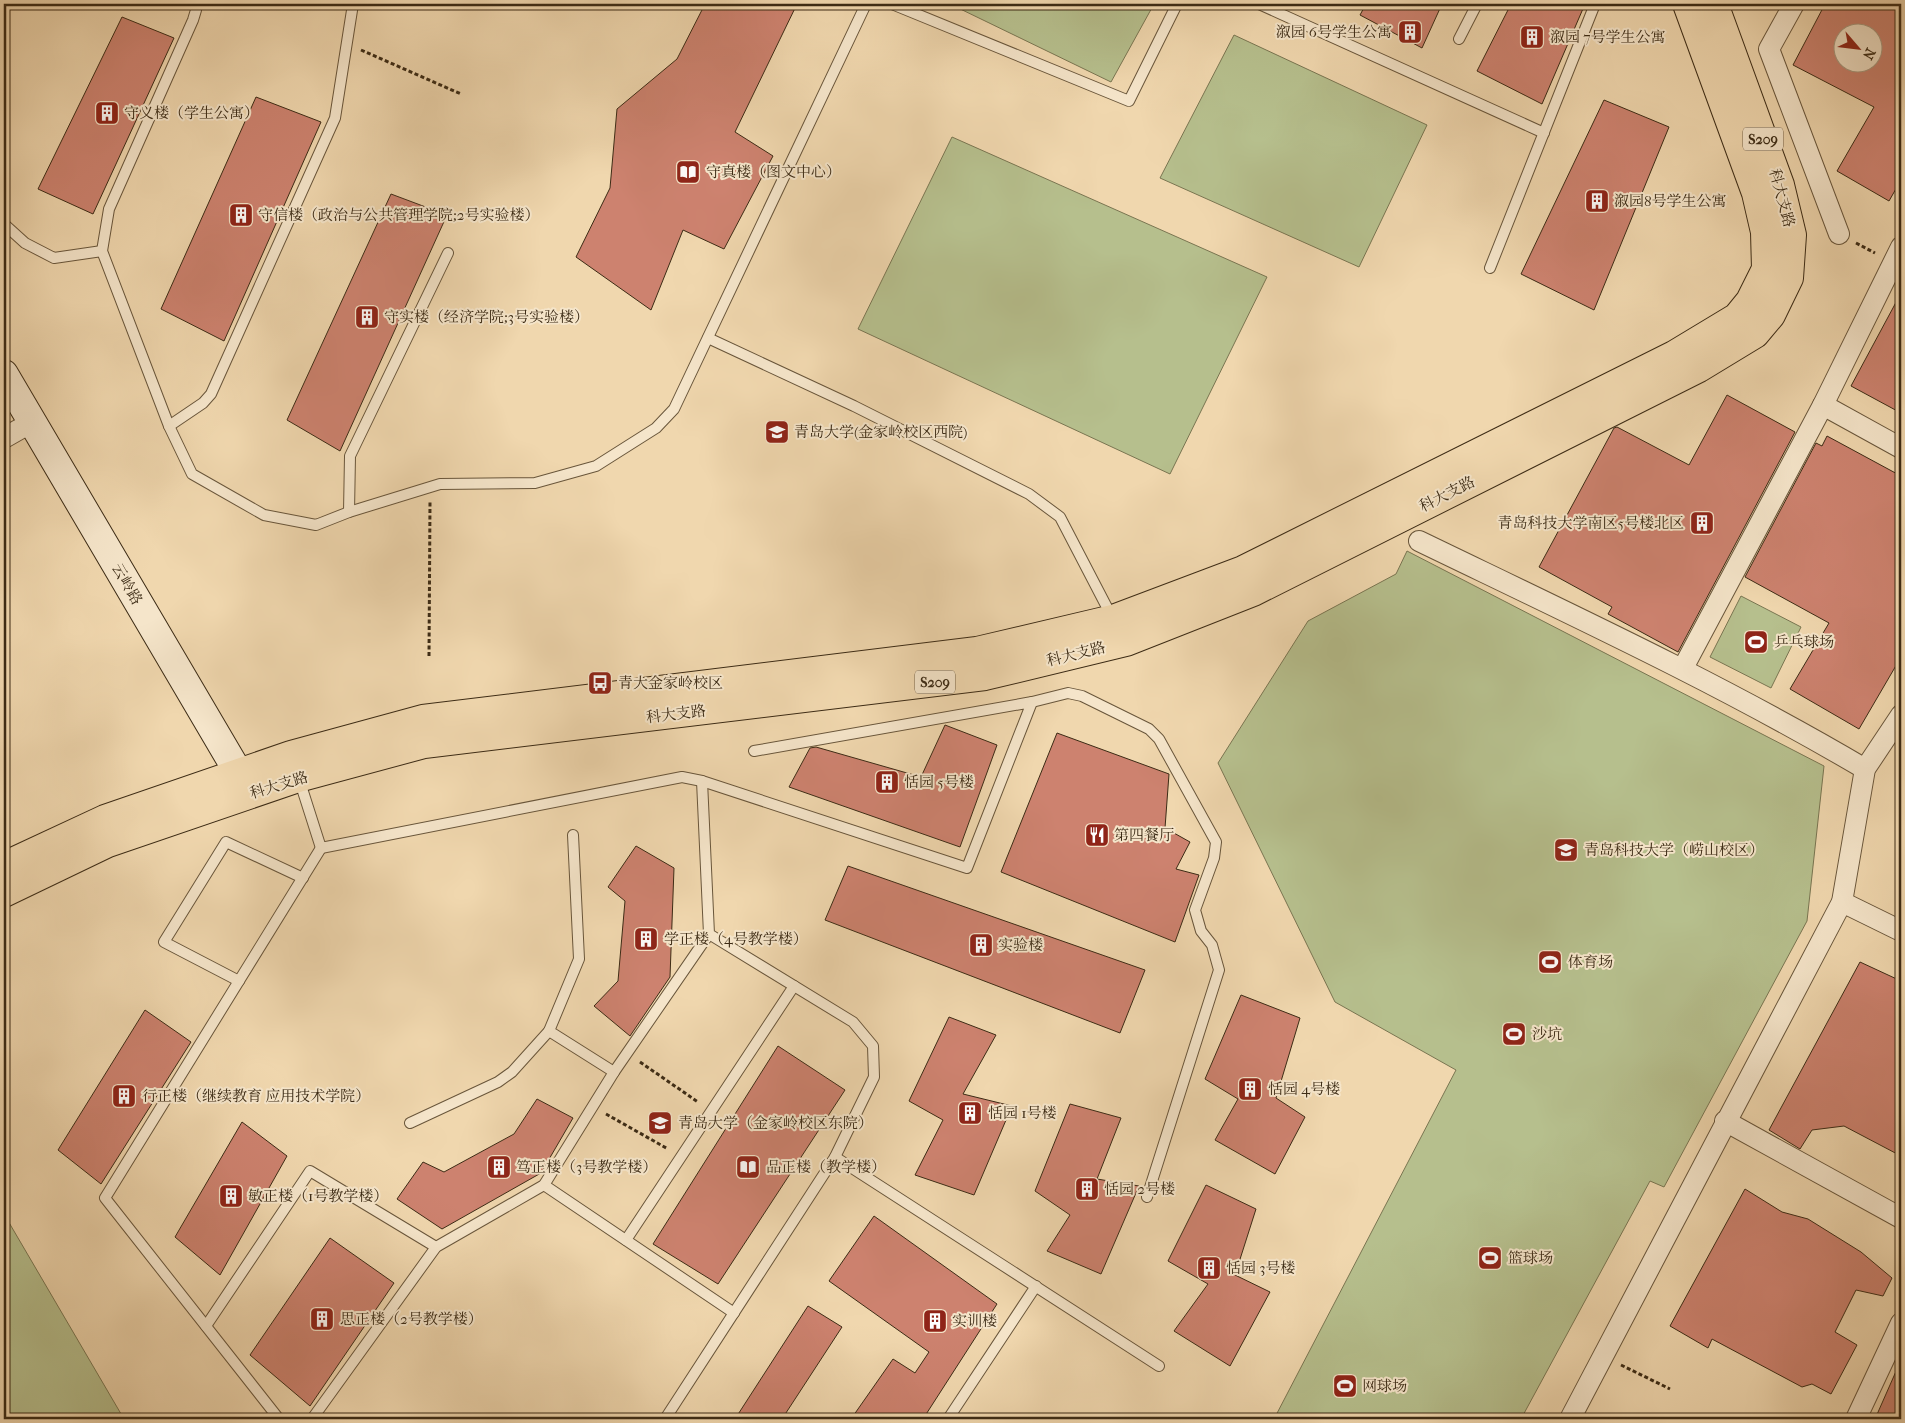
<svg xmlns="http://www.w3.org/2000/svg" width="1905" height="1423" font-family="'IM FELL French Canon','Noto Serif SC',serif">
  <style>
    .green { fill: #b6bf8d; stroke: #797551 }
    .building { fill: #cd826f; stroke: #3c2b15; fill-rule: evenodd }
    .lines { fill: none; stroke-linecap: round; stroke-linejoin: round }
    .lane-casing { stroke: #69563b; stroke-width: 12 }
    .street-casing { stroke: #69563b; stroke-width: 22 }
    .secondary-casing { stroke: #3c2b15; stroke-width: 30 }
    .primary-casing { stroke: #3c2b15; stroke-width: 30 }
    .path { stroke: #3c2b15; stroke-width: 3; stroke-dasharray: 4 2.5; stroke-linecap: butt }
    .lane { stroke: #f5e5ca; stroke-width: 10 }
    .street { stroke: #f5e5ca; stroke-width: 20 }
    .secondary { stroke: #f5e5ca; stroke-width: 28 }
    .primary { stroke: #f0d7ae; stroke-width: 28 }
    .labels { text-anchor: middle; stroke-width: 4; stroke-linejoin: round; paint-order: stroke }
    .shield { fill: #f5e5ca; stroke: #74634b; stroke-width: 1 }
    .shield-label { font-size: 14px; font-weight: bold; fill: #3c2b15 }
    .poi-label { font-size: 15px; fill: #3c2b15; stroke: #f5e5ca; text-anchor: start }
    .street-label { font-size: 15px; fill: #3c2b15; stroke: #f5e5ca }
  </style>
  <rect width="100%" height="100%" fill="#f0d7ae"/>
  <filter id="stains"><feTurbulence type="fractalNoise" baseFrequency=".004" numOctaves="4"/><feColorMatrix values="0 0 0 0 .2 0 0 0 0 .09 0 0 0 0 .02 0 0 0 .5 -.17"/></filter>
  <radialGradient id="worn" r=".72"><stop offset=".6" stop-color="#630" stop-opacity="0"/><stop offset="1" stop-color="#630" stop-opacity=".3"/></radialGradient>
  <!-- green -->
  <g class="green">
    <polygon points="950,4 1154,4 1111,82"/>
    <polygon points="1234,35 1427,125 1359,267 1160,178"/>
    <polygon points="952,137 1267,277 1170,474 858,329"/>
    <polygon points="1407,551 1824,766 1807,921 1664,1187 1650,1181 1521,1419 1274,1419 1456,1070 1335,1002 1218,763 1308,621 1396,574"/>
    <polygon points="1741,596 1801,627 1771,688 1710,657"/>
    <polygon points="4,1214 124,1419 4,1419"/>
  </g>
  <!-- building -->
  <g class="building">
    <polygon points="705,4 797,4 735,132 773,156 724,249 683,230 651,310 576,257 610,188 617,109 677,59"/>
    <polygon points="1366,4 1442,4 1422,48 1360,15"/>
    <polygon points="1511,4 1585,4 1542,104 1477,71"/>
    <path d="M1825,4h76v176l-12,21 -52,-30 37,-64 -81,-42zM1842,32h30v30h-30z"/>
    <polygon points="122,17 174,38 93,214 38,189"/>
    <polygon points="256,97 321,122 224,341 161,309"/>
    <polygon points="1604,100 1669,127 1594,310 1521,274"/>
    <polygon points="391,194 447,215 340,451 287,420"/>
    <polygon points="1901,293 1901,413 1851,386"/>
    <polygon points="1727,395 1795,432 1678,652 1608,614 1612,607 1539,567 1614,428 1617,427 1689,465"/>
    <polygon points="1827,436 1901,476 1901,657 1859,729 1790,689 1829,623 1745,577 1816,443 1822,446"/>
    <polygon points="945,725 997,745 960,847 789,787 810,748 816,747 921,777"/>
    <polygon points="1057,733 1169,774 1165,828 1190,842 1176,869 1199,875 1175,942 1001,872"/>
    <polygon points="636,846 674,868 670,977 630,1036 594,1006 618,981 625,901 608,887"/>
    <polygon points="848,866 1145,970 1120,1033 825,920"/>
    <polygon points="1860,962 1901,981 1901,1156 1844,1126 1812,1130 1800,1149 1769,1130"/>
    <polygon points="1241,995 1300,1018 1276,1098 1305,1117 1275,1174 1215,1140 1238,1099 1205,1079"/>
    <polygon points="145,1010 191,1042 101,1184 58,1150"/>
    <polygon points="949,1017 996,1035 963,1094 1012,1106 974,1195 915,1175 943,1120 909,1101"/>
    <polygon points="778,1046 845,1090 718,1284 653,1244"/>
    <polygon points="537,1099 573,1118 541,1173 442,1229 397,1199 423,1162 444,1172 514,1134"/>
    <polygon points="1070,1104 1121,1118 1097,1179 1139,1186 1101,1274 1047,1251 1070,1215 1035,1191"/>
    <polygon points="242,1122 287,1156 220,1275 175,1237"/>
    <polygon points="1206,1185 1256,1209 1235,1275 1270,1292 1230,1366 1174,1331 1208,1284 1168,1261"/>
    <polygon points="1745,1189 1782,1212 1808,1219 1861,1252 1892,1278 1883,1296 1856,1290 1835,1332 1857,1345 1831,1394 1812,1384 1802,1387 1712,1339 1708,1348 1670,1326"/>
    <polygon points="874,1216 997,1304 923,1419 851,1419 893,1359 915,1373 929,1352 829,1281"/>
    <polygon points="330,1238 394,1283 310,1406 250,1355"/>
    <polygon points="808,1306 842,1327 782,1419 735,1419"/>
    <polygon points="1901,1360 1901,1419 1875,1419"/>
  </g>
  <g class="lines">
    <defs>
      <g id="lane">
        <polyline points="195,4 196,10 193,20 109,209 102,251 169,426 192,474 264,515 316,525 349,512 440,484 535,483 596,466 656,428 674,409 866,4"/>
        <polyline points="892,4 1129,101 1177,4"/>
        <polyline points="1259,4 1544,133"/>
        <polyline points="1459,39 1477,4"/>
        <polyline points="4,224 25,243 54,258 102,251"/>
        <polyline points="1490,268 1595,4"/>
        <polyline points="708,338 854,406 1029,494 1060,517 1112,617"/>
        <polyline points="169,426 203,403 211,394 335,118 353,4"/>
        <polyline points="349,512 350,456 448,253"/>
        <polyline points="1032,702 1068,693 1082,696 1149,729 1159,739 1216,842 1214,858 1195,910 1201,931 1212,945 1219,970 1147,1197"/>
        <polyline points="299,779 321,848 682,777 702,781 967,868 1032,702 754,751"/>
        <polyline points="573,835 579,959 549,1031 614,1072"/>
        <polyline points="239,981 164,942 226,842 303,878"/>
        <polyline points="410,1123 498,1082 512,1072 549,1031"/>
        <polyline points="835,1157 1159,1366"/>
        <polyline points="544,1185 734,1313"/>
        <polyline points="626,1240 794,986"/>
        <polyline points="206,1326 310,1171 436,1247"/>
        <polyline points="279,1419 105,1198 321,848"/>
        <polyline points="312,1419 436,1247 544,1185 614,1072 709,934"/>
        <polyline points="665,1419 835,1157 874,1077 873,1046 853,1022 709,934 702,781"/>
        <polyline points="948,1419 1036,1286"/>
      </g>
      <g id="street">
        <polyline points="1794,4 1769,49 1839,234"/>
        <polyline points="1823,405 1901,448"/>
        <polyline points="4,438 32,422"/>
        <path d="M1419,541c151,73 302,143 446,228"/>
        <polyline points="1683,668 1823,405 1901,247"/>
        <polyline points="1842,902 1901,931"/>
        <polyline points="1725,1121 1901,1218"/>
        <polyline points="1570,1419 1842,902 1865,769 1901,715"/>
        <polyline points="1856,1419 1901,1323"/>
      </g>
      <polyline id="secondary" points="4,374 238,772 248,794"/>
      <g id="primary">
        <polyline points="4,866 105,819 291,755 423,719 977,651 1113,619 1243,570 1674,355 1737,317 1750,301 1766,269 1765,232 1756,193 1687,4"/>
        <polyline points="4,893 108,843 298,778 424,744 985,676 1126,642 1253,592 1699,368 1755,334 1771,315 1789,278 1792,235 1780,185 1714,4"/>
      </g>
    </defs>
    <!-- lane casing -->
    <use href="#lane" class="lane-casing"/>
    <!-- street casing -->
    <use href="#street" class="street-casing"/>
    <!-- secondary casing -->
    <use href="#secondary" class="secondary-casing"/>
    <!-- primary casing -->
    <use href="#primary" class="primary-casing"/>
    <!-- path -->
    <g class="path">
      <polyline points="361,50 461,94"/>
      <polyline points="1856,243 1875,253"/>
      <polyline points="429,656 430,502"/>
      <polyline points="640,1062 698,1102"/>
      <polyline points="606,1114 668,1149"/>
      <polyline points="1621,1365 1670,1389"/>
      <polyline points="1720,1416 1726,1419"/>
    </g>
    <!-- lane -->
    <use href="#lane" class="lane"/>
    <!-- street -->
    <use href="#street" class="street"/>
    <!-- secondary -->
    <use href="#secondary" class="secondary"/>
    <!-- primary -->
    <use href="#primary" class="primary"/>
  </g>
  <!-- icons -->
  <defs>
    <symbol id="building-square" viewBox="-11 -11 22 22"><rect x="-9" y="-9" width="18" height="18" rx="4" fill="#8f2418" stroke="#f5e5ca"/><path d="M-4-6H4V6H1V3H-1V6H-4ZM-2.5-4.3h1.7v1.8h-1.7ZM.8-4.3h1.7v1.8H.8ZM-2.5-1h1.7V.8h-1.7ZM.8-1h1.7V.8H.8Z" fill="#fff"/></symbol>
    <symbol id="library-square" viewBox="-11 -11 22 22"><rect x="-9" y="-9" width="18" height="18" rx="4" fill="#8f2418" stroke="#f5e5ca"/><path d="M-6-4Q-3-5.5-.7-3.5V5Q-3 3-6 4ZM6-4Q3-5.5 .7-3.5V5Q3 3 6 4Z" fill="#fff"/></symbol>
    <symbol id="university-square" viewBox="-11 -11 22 22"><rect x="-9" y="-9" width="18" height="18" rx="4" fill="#8f2418" stroke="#f5e5ca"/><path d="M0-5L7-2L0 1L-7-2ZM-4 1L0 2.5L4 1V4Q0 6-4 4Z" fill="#fff"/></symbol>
    <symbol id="stadium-square" viewBox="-11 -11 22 22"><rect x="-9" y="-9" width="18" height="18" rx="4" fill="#8f2418" stroke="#f5e5ca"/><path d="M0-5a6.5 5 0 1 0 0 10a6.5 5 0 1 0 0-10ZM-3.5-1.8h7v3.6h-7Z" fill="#fff"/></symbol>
    <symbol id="bus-square" viewBox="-11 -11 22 22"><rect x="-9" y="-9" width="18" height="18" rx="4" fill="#8f2418" stroke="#f5e5ca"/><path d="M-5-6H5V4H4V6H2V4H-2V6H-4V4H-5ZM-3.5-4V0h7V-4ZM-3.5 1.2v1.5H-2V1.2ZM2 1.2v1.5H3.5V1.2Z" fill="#fff"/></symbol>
    <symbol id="restaurant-square" viewBox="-11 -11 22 22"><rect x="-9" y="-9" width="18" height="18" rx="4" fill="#8f2418" stroke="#f5e5ca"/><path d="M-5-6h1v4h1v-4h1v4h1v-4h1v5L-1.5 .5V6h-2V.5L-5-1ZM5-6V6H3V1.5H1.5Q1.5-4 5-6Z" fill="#fff"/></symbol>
  </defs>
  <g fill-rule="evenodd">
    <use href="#building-square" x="1396" y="18" width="28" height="28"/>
    <use href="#building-square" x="1518" y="23" width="28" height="28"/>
    <use href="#building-square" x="93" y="99" width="28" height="28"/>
    <use href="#library-square" x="674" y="158" width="28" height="28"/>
    <use href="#building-square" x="1583" y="187" width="28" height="28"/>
    <use href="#building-square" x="227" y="201" width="28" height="28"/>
    <use href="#building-square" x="353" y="303" width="28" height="28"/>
    <use href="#university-square" x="763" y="418" width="28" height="28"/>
    <use href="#building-square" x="1688" y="509" width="28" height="28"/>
    <use href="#stadium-square" x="1742" y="628" width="28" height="28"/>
    <use href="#bus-square" x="586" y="669" width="28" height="28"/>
    <use href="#building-square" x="873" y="768" width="28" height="28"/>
    <use href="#restaurant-square" x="1083" y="821" width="28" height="28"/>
    <use href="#university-square" x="1552" y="836" width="28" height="28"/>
    <use href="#building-square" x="632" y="925" width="28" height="28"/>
    <use href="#building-square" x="967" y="931" width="28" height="28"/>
    <use href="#stadium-square" x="1536" y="948" width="28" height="28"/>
    <use href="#stadium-square" x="1500" y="1020" width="28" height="28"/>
    <use href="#building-square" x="1236" y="1075" width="28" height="28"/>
    <use href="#building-square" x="110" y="1082" width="28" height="28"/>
    <use href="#building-square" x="956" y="1099" width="28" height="28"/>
    <use href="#university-square" x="646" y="1109" width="28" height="28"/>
    <use href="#building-square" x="485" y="1153" width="28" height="28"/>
    <use href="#library-square" x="734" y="1153" width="28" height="28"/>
    <use href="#building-square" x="1073" y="1175" width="28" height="28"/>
    <use href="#building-square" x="217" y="1182" width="28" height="28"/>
    <use href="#stadium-square" x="1476" y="1244" width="28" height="28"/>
    <use href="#building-square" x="1195" y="1254" width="28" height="28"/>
    <use href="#building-square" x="308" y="1305" width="28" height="28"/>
    <use href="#building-square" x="921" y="1307" width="28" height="28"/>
    <use href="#stadium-square" x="1331" y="1372" width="28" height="28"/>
  </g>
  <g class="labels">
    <!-- shield labels -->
    <g class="shield">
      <rect x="1743" y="127.5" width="40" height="23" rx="4"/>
      <rect x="915" y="670.5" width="40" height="23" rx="4"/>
    </g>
    <g class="shield-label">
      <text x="1763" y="144">S209</text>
      <text x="935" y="687">S209</text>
    </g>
    <!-- poi labels -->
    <g class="poi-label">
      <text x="1392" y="37" text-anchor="end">溆园 6号学生公寓</text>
      <text x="1550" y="42">溆园 7号学生公寓</text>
      <text x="124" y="118">守义楼（学生公寓）</text>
      <text x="706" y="177">守真楼（图文中心）</text>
      <text x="1614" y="206">溆园8号学生公寓</text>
      <text x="258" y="220">守信楼（政治与公共管理学院;2号实验楼）</text>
      <text x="384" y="322">守实楼（经济学院;3号实验楼）</text>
      <text x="794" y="437">青岛大学(金家岭校区西院)</text>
      <text x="1684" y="528" text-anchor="end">青岛科技大学南区5号楼北区</text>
      <text x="1774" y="647">乒乓球场</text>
      <text x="618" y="688">青大金家岭校区</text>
      <text x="904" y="787">恬园 5号楼</text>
      <text x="1114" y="840">第四餐厅</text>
      <text x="1584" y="855">青岛科技大学（崂山校区）</text>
      <text x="664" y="944">学正楼（4号教学楼）</text>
      <text x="998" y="950">实验楼</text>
      <text x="1568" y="967">体育场</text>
      <text x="1532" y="1039">沙坑</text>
      <text x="1268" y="1094">恬园 4号楼</text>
      <text x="142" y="1101">行正楼（继续教育 应用技术学院）</text>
      <text x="988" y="1118">恬园 1号楼</text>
      <text x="678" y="1128">青岛大学（金家岭校区东院）</text>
      <text x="516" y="1172">笃正楼（3号教学楼）</text>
      <text x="766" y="1172">品正楼（教学楼）</text>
      <text x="1104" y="1194">恬园 2号楼</text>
      <text x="248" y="1201">敏正楼（1号教学楼）</text>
      <text x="1508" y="1263">篮球场</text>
      <text x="1226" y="1273">恬园 3号楼</text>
      <text x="340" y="1324">思正楼（2号教学楼）</text>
      <text x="952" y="1326">实训楼</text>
      <text x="1362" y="1391">网球场</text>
    </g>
    <!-- street labels -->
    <g class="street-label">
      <text transform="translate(1782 198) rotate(75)" y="5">科大支路</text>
      <text transform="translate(1447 494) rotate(-27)" y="5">科大支路</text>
      <text transform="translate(127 584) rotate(60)" y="5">云岭路</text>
      <text transform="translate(1076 654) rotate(-14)" y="5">科大支路</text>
      <text transform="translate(676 714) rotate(-7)" y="5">科大支路</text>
      <text transform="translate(279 785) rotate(-17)" y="5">科大支路</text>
    </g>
  </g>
  <!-- margin -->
  <rect width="1905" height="1423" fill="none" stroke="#f0d7ae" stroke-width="20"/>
  <rect x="5" y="5" width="1895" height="1413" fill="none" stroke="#3c2b15" stroke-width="2.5"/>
  <rect x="10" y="10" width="1885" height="1403" fill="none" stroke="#3c2b15"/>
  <!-- north arrow -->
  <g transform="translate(1858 48) rotate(118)"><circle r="24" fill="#f5e5ca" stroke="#ab9b82"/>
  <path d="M0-4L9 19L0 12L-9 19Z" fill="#8f2418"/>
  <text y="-8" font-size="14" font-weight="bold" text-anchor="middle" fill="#3c2b15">N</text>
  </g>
  <rect width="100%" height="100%" filter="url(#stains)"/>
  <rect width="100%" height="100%" fill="url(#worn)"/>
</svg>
